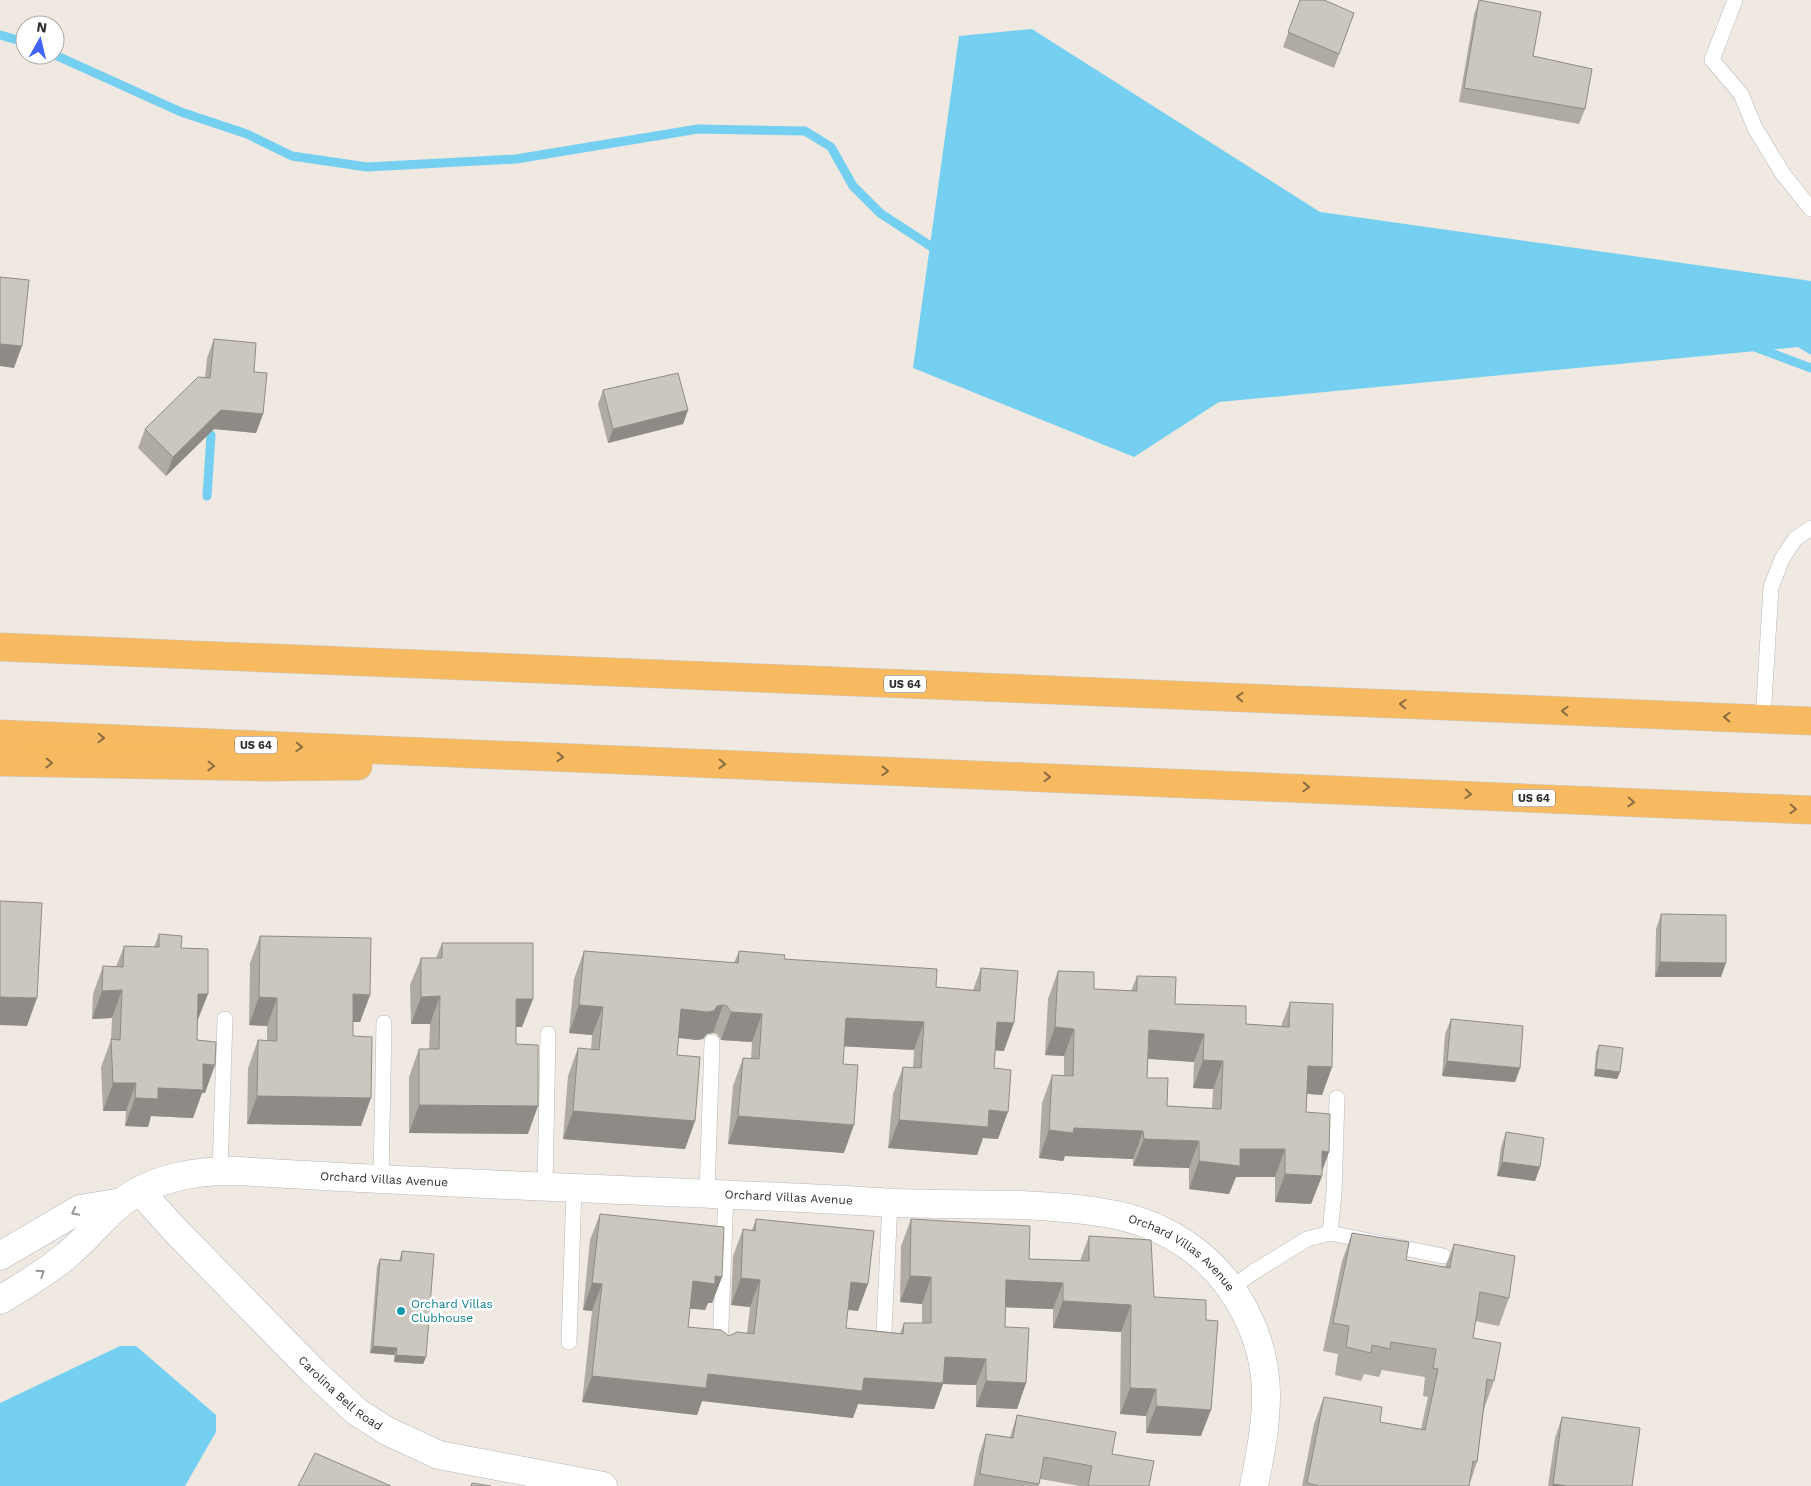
<svg xmlns="http://www.w3.org/2000/svg" width="1811" height="1486" font-family="'Work Sans',sans-serif">
  <style>
    .water { fill: #75cff0 }
    .lines { fill: none; stroke-linecap: round; stroke-linejoin: round }
    .stream { stroke: #75cff0; stroke-width: 9 }
    .service-casing { stroke: #b4b7c1; stroke-width: 16 }
    .minor-casing { stroke: #b4b7c1; stroke-width: 29 }
    .trunk-casing { stroke: #c9c9c9; stroke-width: 29 }
    .service { stroke: #fff; stroke-width: 15 }
    .minor { stroke: #fff; stroke-width: 28 }
    .trunk { stroke: #f8ba60; stroke-width: 28 }
    .wall { fill: #afaba4; fill-rule: evenodd }
    .shaded-wall { fill: #8e8b86 }
    .building { fill: #cbc7bf; stroke: #8e8b86; fill-rule: evenodd }
    .oneway { stroke: #896d44 }
    .oneway2 { stroke: #969696 }
    .culture-dot { fill: #0f9aa8; stroke: #fff; stroke-width: 2 }
    .labels { text-anchor: middle; stroke-width: 5; stroke-linejoin: round; paint-order: stroke }
    .shield { fill: #fff; stroke: #6d6d6d; stroke-width: 1 }
    .shield-label { font-size: 11px; font-weight: bold; fill: #2e2e2e }
    .street-label { font-size: 12px; fill: #2e2e2e; stroke: #fff }
    .culture-label { font-size: 12px; fill: #0d838f; stroke: #fff; text-anchor: start }
  </style>
  <rect width="100%" height="100%" fill="#efe9e1"/>
  <!-- water -->
  <g class="water">
    <polygon points="1032,29 1320,212 1811,281 1811,355 1798,347 1219,402 1134,457 913,368 959,36"/>
    <polygon points="120,1346 136,1346 216,1415 216,1432 185,1486 0,1486 0,1403"/>
  </g>
  <g class="lines">
    <!-- stream -->
    <g class="stream">
      <polyline points="0,35 25,42"/>
      <polyline points="55,55 181,112 247,134 292,156 367,167 516,159 698,129 805,131 831,147 853,186 880,213 938,251"/>
      <polyline points="1755,347 1811,368"/>
      <polyline points="207,496 211,435"/>
    </g>
    <defs>
      <g id="service">
        <polyline points="1735,0 1712,60 1741,94 1755,128 1783,174 1811,209"/>
        <polyline points="1763,719 1771,587 1782,559 1795,539 1811,528"/>
        <polyline points="220,1171 225,1019"/>
        <polyline points="381,1179 384,1023"/>
        <polyline points="545,1186 548,1034"/>
        <polyline points="707,1193 712,1042"/>
        <polyline points="1330,1233 1334,1193 1337,1098"/>
        <polyline points="1232,1288 1252,1273 1307,1239 1330,1233 1443,1256"/>
        <polyline points="569,1342 574,1188"/>
        <polyline points="720,1349 726,1193"/>
        <polyline points="883,1351 890,1203"/>
      </g>
      <g id="minor">
        <path id="s1" d="M140,1191l34,38 140,143 43,40 30,19 52,24 164,31"/>
        <polyline points="0,1256 80,1209 122,1202"/>
        <path id="s2" d="M0,1300c22,-13 47,-28 67,-45 20,-16 35,-37 55,-53 32,-25 78,-32 116,-31 213,14 427,19 640,31 74,5 154,-2 227,11 32,5 64,18 90,38 43,33 71,89 71,144 0,31 -6,61 -12,91"/>
      </g>
      <g id="trunk">
        <polyline points="0,647 1811,721"/>
        <polyline points="0,734 1811,810"/>
        <polyline points="0,762 265,767 358,766"/>
      </g>
    </defs>
    <!-- service casing -->
    <use href="#service" class="service-casing"/>
    <!-- minor casing -->
    <use href="#minor" class="minor-casing"/>
    <!-- trunk casing -->
    <use href="#trunk" class="trunk-casing"/>
    <!-- service -->
    <use href="#service" class="service"/>
    <!-- minor -->
    <use href="#minor" class="minor"/>
    <!-- trunk -->
    <use href="#trunk" class="trunk"/>
  </g>
  <!-- wall -->
  <g class="wall">
    <polygon points="1300,0 1354,13 1334,68 1283,47"/>
    <polygon points="1479,0 1585,109 1579,124 1459,102 1474,15"/>
    <polygon points="214,339 254,372 263,414 256,433 214,429 166,476 138,448 145,429 205,377 207,358"/>
    <polygon points="603,390 688,410 683,424 608,443 598,404"/>
    <polygon points="1661,914 1721,977 1655,977 1656,929"/>
    <polygon points="159,934 181,948 197,1022 197,1040 205,1093 202,1093 193,1118 151,1116 148,1127 125,1126 126,1111 103,1111 101,1067 111,1040 112,1018 92,1019 93,994 103,966 116,967 124,946 154,947"/>
    <polygon points="260,936 370,995 360,1022 353,1022 353,1036 361,1126 247,1124 248,1068 258,1040 267,1041 267,1026 249,1025 250,963"/>
    <polygon points="442,943 533,999 522,1027 516,1027 516,1044 528,1134 409,1133 409,1077 419,1049 429,1049 430,1024 411,1024 410,985 421,958 436,958"/>
    <polygon points="584,951 734,963 739,951 936,987 973,990 981,968 1004,1051 995,1050 994,1068 998,1139 983,1138 977,1155 888,1148 893,1094 903,1067 913,1068 914,1050 844,1046 843,1064 844,1153 728,1144 733,1086 743,1058 751,1059 752,1042 721,1040 717,1034 713,1033 707,1034 703,1039 697,1040 679,1038 677,1055 695,1121 685,1149 563,1139 568,1076 578,1048 591,1050 592,1035 569,1033 574,979"/>
    <path d="M1058,971l36,18 37,2 6,-15 38,28 71,20 35,2 9,-24 42,65 -10,28 -15,-1 -1,18 23,40 -7,19v5l-11,28 -36,-2v-25h-39l-7,17 -40,-5v-21l-56,-2v-7l-68,-3 -2,5 -24,-3 3,-55 10,-28h12v-19l-19,-1 3,-56zM1148,1059l46,3 -1,26 20,1 -1,19 -45,-2 -20,-28z"/>
    <polygon points="1451,1019 1520,1068 1515,1082 1442,1076 1445,1034"/>
    <polygon points="1599,1045 1620,1072 1617,1079 1594,1076 1596,1052"/>
    <polygon points="1506,1132 1540,1167 1535,1181 1497,1176 1501,1147"/>
    <polygon points="600,1214 722,1277 712,1303 708,1303 705,1310 690,1308 688,1327 729,1336 747,1333 750,1307 731,1305 733,1256 743,1229 752,1230 756,1219 858,1311 848,1310 846,1328 900,1333 904,1323 922,1323 922,1304 900,1302 901,1246 911,1219 1029,1259 1080,1261 1089,1236 1154,1297 1201,1436 1146,1433 1146,1416 1120,1414 1121,1332 1053,1328 1053,1309 1005,1307 1005,1327 1026,1383 1017,1409 976,1407 976,1385 943,1384 934,1409 858,1404 853,1418 702,1401 697,1415 582,1402 592,1311 583,1310 590,1240"/>
    <polygon points="1352,1233 1406,1260 1445,1267 1454,1244 1509,1298 1499,1326 1475,1321 1473,1338 1494,1381 1484,1409 1477,1462 1469,1486 1302,1486 1314,1424 1324,1397 1380,1422 1421,1429 1428,1397 1423,1396 1425,1377 1382,1370 1379,1377 1364,1374 1361,1381 1335,1375 1338,1354 1323,1351 1342,1261"/>
    <polygon points="402,1251 426,1357 423,1364 394,1362 394,1355 370,1353 377,1266 380,1259 399,1261"/>
    <polygon points="1017,1415 1112,1454 1149,1486 1080,1486 1040,1479 1039,1486 973,1486 979,1455 986,1434 1010,1437"/>
    <polygon points="1562,1417 1632,1486 1548,1486 1555,1438"/>
  </g>
  <!-- shaded-wall -->
  <g class="shaded-wall">
    <polygon points="0,344 22,346 14,368 0,366"/>
    <polygon points="221,410 263,414 256,433 214,429 166,476 173,457"/>
    <polygon points="688,410 683,424 608,443 613,429"/>
    <polygon points="1660,962 1726,963 1721,977 1655,977"/>
    <polygon points="122,990 112,1018 92,1019 102,991"/>
    <polygon points="198,994 208,994 197,1022"/>
    <polygon points="353,994 370,995 360,1022 343,1022"/>
    <polygon points="440,996 430,1024 411,1024 421,997"/>
    <polygon points="0,997 37,998 27,1026 0,1025"/>
    <polygon points="259,997 277,998 267,1026 249,1025"/>
    <polygon points="516,999 533,999 522,1027 506,1027"/>
    <polygon points="579,1005 603,1007 592,1035 569,1033"/>
    <polygon points="723,1005 713,1033 707,1034 703,1039 697,1040 671,1037 681,1009 717,1006"/>
    <polygon points="731,1012 762,1014 752,1042 721,1040"/>
    <polygon points="846,1018 924,1022 914,1050 836,1046"/>
    <polygon points="997,1022 1014,1023 1004,1051 987,1050"/>
    <polygon points="1055,1027 1074,1029 1064,1056 1045,1055"/>
    <polygon points="1149,1030 1204,1034 1194,1062 1139,1058"/>
    <polygon points="1203,1060 1223,1061 1213,1089 1193,1088"/>
    <polygon points="1447,1061 1520,1068 1515,1082 1442,1076"/>
    <polygon points="203,1064 215,1065 205,1093 202,1093 193,1118 151,1116 148,1127 125,1126 135,1098 158,1088"/>
    <polygon points="1308,1066 1332,1067 1322,1095 1298,1093"/>
    <polygon points="1596,1069 1620,1072 1617,1079 1594,1076"/>
    <polygon points="113,1083 136,1083 126,1111 103,1111"/>
    <polygon points="257,1096 371,1098 361,1126 247,1124"/>
    <polygon points="419,1105 538,1106 528,1134 409,1133"/>
    <polygon points="989,1110 1008,1112 998,1139 983,1138 977,1155 888,1148 899,1120"/>
    <polygon points="573,1111 695,1121 685,1149 563,1139"/>
    <polygon points="738,1116 854,1125 844,1153 728,1144"/>
    <polygon points="1074,1128 1143,1131 1133,1159 1065,1156 1063,1161 1039,1158 1049,1130"/>
    <polygon points="1144,1139 1199,1141 1189,1168 1133,1166"/>
    <polygon points="1240,1149 1285,1149 1275,1177 1236,1177 1229,1194 1189,1189 1199,1161"/>
    <polygon points="1322,1151 1329,1152 1320,1176 1322,1176 1311,1204 1275,1202 1285,1174"/>
    <polygon points="1502,1162 1540,1167 1535,1181 1497,1176"/>
    <polygon points="715,1276 722,1277 712,1303 708,1303 705,1310 683,1308 693,1281"/>
    <polygon points="910,1276 931,1277 922,1304 900,1302"/>
    <polygon points="741,1278 760,1280 750,1307 731,1305"/>
    <polygon points="1006,1280 1063,1283 1053,1309 996,1307"/>
    <polygon points="851,1282 868,1284 858,1311 842,1309"/>
    <polygon points="592,1283 602,1284 592,1311 583,1310"/>
    <polygon points="1063,1301 1131,1305 1121,1332 1053,1328"/>
    <polygon points="373,1346 397,1348 394,1355 370,1353"/>
    <polygon points="396,1355 426,1357 423,1364 394,1362"/>
    <polygon points="945,1357 986,1359 976,1385 943,1384 934,1409 858,1404 853,1418 702,1401 697,1415 582,1402 592,1376 708,1374 864,1378"/>
    <polygon points="986,1381 1026,1383 1017,1409 976,1407"/>
    <polygon points="1130,1388 1156,1389 1146,1416 1120,1414"/>
    <polygon points="1156,1406 1211,1410 1201,1436 1146,1433"/>
    <polygon points="1553,1484 1567,1486 1552,1486"/>
  </g>
  <!-- building -->
  <g class="building">
    <polygon points="1300,0 1324,0 1354,13 1339,54 1288,32"/>
    <polygon points="1479,0 1541,12 1533,56 1592,69 1585,109 1464,88"/>
    <polygon points="0,277 29,280 22,346 0,344"/>
    <polygon points="214,339 256,343 254,372 267,373 263,414 221,410 173,457 145,429 198,377 210,378"/>
    <polygon points="678,373 688,410 613,429 603,390"/>
    <polygon points="0,901 42,903 37,998 0,997"/>
    <polygon points="1661,914 1726,915 1726,963 1660,962"/>
    <polygon points="159,934 182,936 181,948 208,949 208,994 198,994 197,1040 216,1042 215,1065 203,1064 203,1090 158,1088 158,1099 135,1098 136,1083 113,1083 111,1039 120,1040 122,990 102,991 103,966 123,967 124,946 159,947"/>
    <polygon points="260,936 371,938 370,995 353,994 353,1036 372,1037 371,1098 257,1096 258,1040 277,1041 277,998 259,997"/>
    <polygon points="442,943 533,943 533,999 516,999 516,1044 538,1045 538,1106 419,1105 419,1049 439,1049 440,996 421,997 421,958 442,958"/>
    <polygon points="584,951 738,963 739,951 785,955 784,959 937,969 936,987 980,991 981,968 1018,971 1014,1023 997,1022 994,1068 1011,1070 1008,1112 989,1110 988,1127 899,1120 903,1067 921,1068 924,1022 846,1018 843,1064 858,1065 854,1125 738,1116 743,1058 759,1059 762,1014 731,1012 727,1006 723,1005 717,1006 714,1011 707,1012 681,1009 677,1055 700,1057 695,1121 573,1111 578,1048 599,1050 603,1007 579,1005"/>
    <path d="M1058,971l36,1v17l43,2v-15l39,1 -1,27 71,2v18l43,3 1,-25 43,2 -1,63 -24,-1 -2,46 24,2 -1,38 -7,-1v25l-37,-2v-25h-45v17l-41,-5v-20l-55,-2 -1,-8 -69,-3 -1,5 -24,-3 3,-55 21,1 1,-47 -19,-2zM1149,1030l55,4 -1,26 20,1 -2,48 -54,-3 1,-28h-21z"/>
    <polygon points="1451,1019 1523,1026 1520,1068 1447,1061"/>
    <polygon points="1599,1045 1623,1048 1620,1072 1596,1069"/>
    <polygon points="1506,1132 1544,1138 1540,1167 1502,1162"/>
    <polygon points="600,1214 724,1227 722,1277 715,1276 715,1284 693,1281 688,1327 721,1330 729,1336 737,1332 754,1334 760,1280 741,1278 743,1229 755,1231 756,1219 874,1231 868,1284 851,1282 846,1328 903,1334 904,1323 931,1323 931,1277 910,1276 911,1219 1030,1226 1029,1259 1089,1261 1089,1236 1151,1240 1154,1297 1206,1300 1206,1320 1218,1321 1211,1410 1156,1406 1156,1389 1130,1388 1131,1305 1063,1301 1063,1283 1006,1280 1005,1327 1029,1328 1026,1383 986,1381 986,1359 945,1357 943,1383 864,1378 862,1391 708,1374 706,1388 592,1376 602,1284 592,1283"/>
    <polygon points="1352,1233 1409,1242 1406,1260 1450,1268 1454,1244 1515,1256 1509,1298 1480,1292 1473,1338 1501,1343 1494,1381 1487,1379 1477,1462 1473,1461 1469,1486 1319,1486 1307,1483 1324,1397 1382,1407 1380,1422 1425,1430 1438,1369 1433,1368 1436,1349 1391,1342 1390,1349 1372,1345 1371,1353 1346,1347 1349,1326 1333,1323"/>
    <polygon points="402,1251 434,1254 426,1357 396,1355 397,1348 373,1346 380,1259 401,1261"/>
    <polygon points="1017,1415 1116,1432 1112,1454 1154,1461 1149,1486 1088,1486 1092,1466 1044,1457 1039,1484 980,1474 986,1434 1013,1438"/>
    <polygon points="1562,1417 1640,1428 1632,1486 1567,1486 1553,1484"/>
    <polygon points="315,1453 391,1486 298,1486"/>
    <polygon points="472,1483 491,1486 471,1486"/>
  </g>
  <!-- one-way arrows -->
  <defs><path id="oneway-chevron" d="M-2-3.5L2.5 0L-2 3.5" fill="none" stroke-width="1.6" stroke-linecap="round" stroke-linejoin="round" transform="scale(1.25)"/></defs>
  <g class="oneway">
    <use href="#oneway-chevron" transform="translate(1240 697) rotate(-178)"/>
    <use href="#oneway-chevron" transform="translate(1403 704) rotate(-178)"/>
    <use href="#oneway-chevron" transform="translate(1565 711) rotate(-178)"/>
    <use href="#oneway-chevron" transform="translate(1727 717) rotate(-178)"/>
    <use href="#oneway-chevron" transform="translate(101 738) rotate(2)"/>
    <use href="#oneway-chevron" transform="translate(299 747) rotate(2)"/>
    <use href="#oneway-chevron" transform="translate(560 757) rotate(2)"/>
    <use href="#oneway-chevron" transform="translate(49 763) rotate(1)"/>
    <use href="#oneway-chevron" transform="translate(722 764) rotate(2)"/>
    <use href="#oneway-chevron" transform="translate(211 766) rotate(1)"/>
    <use href="#oneway-chevron" transform="translate(885 771) rotate(2)"/>
    <use href="#oneway-chevron" transform="translate(1047 777) rotate(2)"/>
    <use href="#oneway-chevron" transform="translate(1306 787) rotate(2)"/>
    <use href="#oneway-chevron" transform="translate(1468 794) rotate(3)"/>
    <use href="#oneway-chevron" transform="translate(1631 802) rotate(3)"/>
    <use href="#oneway-chevron" transform="translate(1793 809) rotate(3)"/>
  </g>
  <g class="oneway2">
    <use href="#oneway-chevron" transform="translate(75 1212) rotate(153)"/>
    <use href="#oneway-chevron" transform="translate(41 1273) rotate(-34)"/>
  </g>
  <!-- markers -->
  <circle class="culture-dot" cx="401" cy="1311" r="5"/>
  <g class="labels">
    <!-- shield labels -->
    <g class="shield">
      <rect x="884" y="675.5" width="42" height="17" rx="4"/>
      <rect x="235" y="736.5" width="42" height="17" rx="4"/>
      <rect x="1513" y="789.5" width="42" height="17" rx="4"/>
    </g>
    <g class="shield-label">
      <text x="905" y="688">US 64</text>
      <text x="256" y="749">US 64</text>
      <text x="1534" y="802">US 64</text>
    </g>
    <!-- street labels -->
    <g class="street-label">
      <text dy="4" stroke="none"><textPath href="#s2" startOffset="426">Orchard Villas Avenue</textPath></text>
      <text dy="4" stroke="none"><textPath href="#s2" startOffset="831">Orchard Villas Avenue</textPath></text>
      <text dy="4" stroke="none"><textPath href="#s2" startOffset="1236">Orchard Villas Avenue</textPath></text>
      <text dy="4" stroke="none"><textPath href="#s1" startOffset="285">Carolina Bell Road</textPath></text>
    </g>
    <!-- culture labels -->
    <g class="culture-label">
      <text x="411" y="1308">Orchard Villas<tspan x="411" dy="14">Clubhouse</tspan></text>
    </g>
  </g>
  <!-- north arrow -->
  <g transform="translate(40 40) rotate(8)"><circle r="24" fill="#ffffff" stroke="#ababab"/>
  <path d="M0-4L9 19L0 12L-9 19Z" fill="#4264fb"/>
  <text y="-8" font-size="14" font-weight="bold" text-anchor="middle" fill="#2e2e2e">N</text>
  </g>
</svg>
